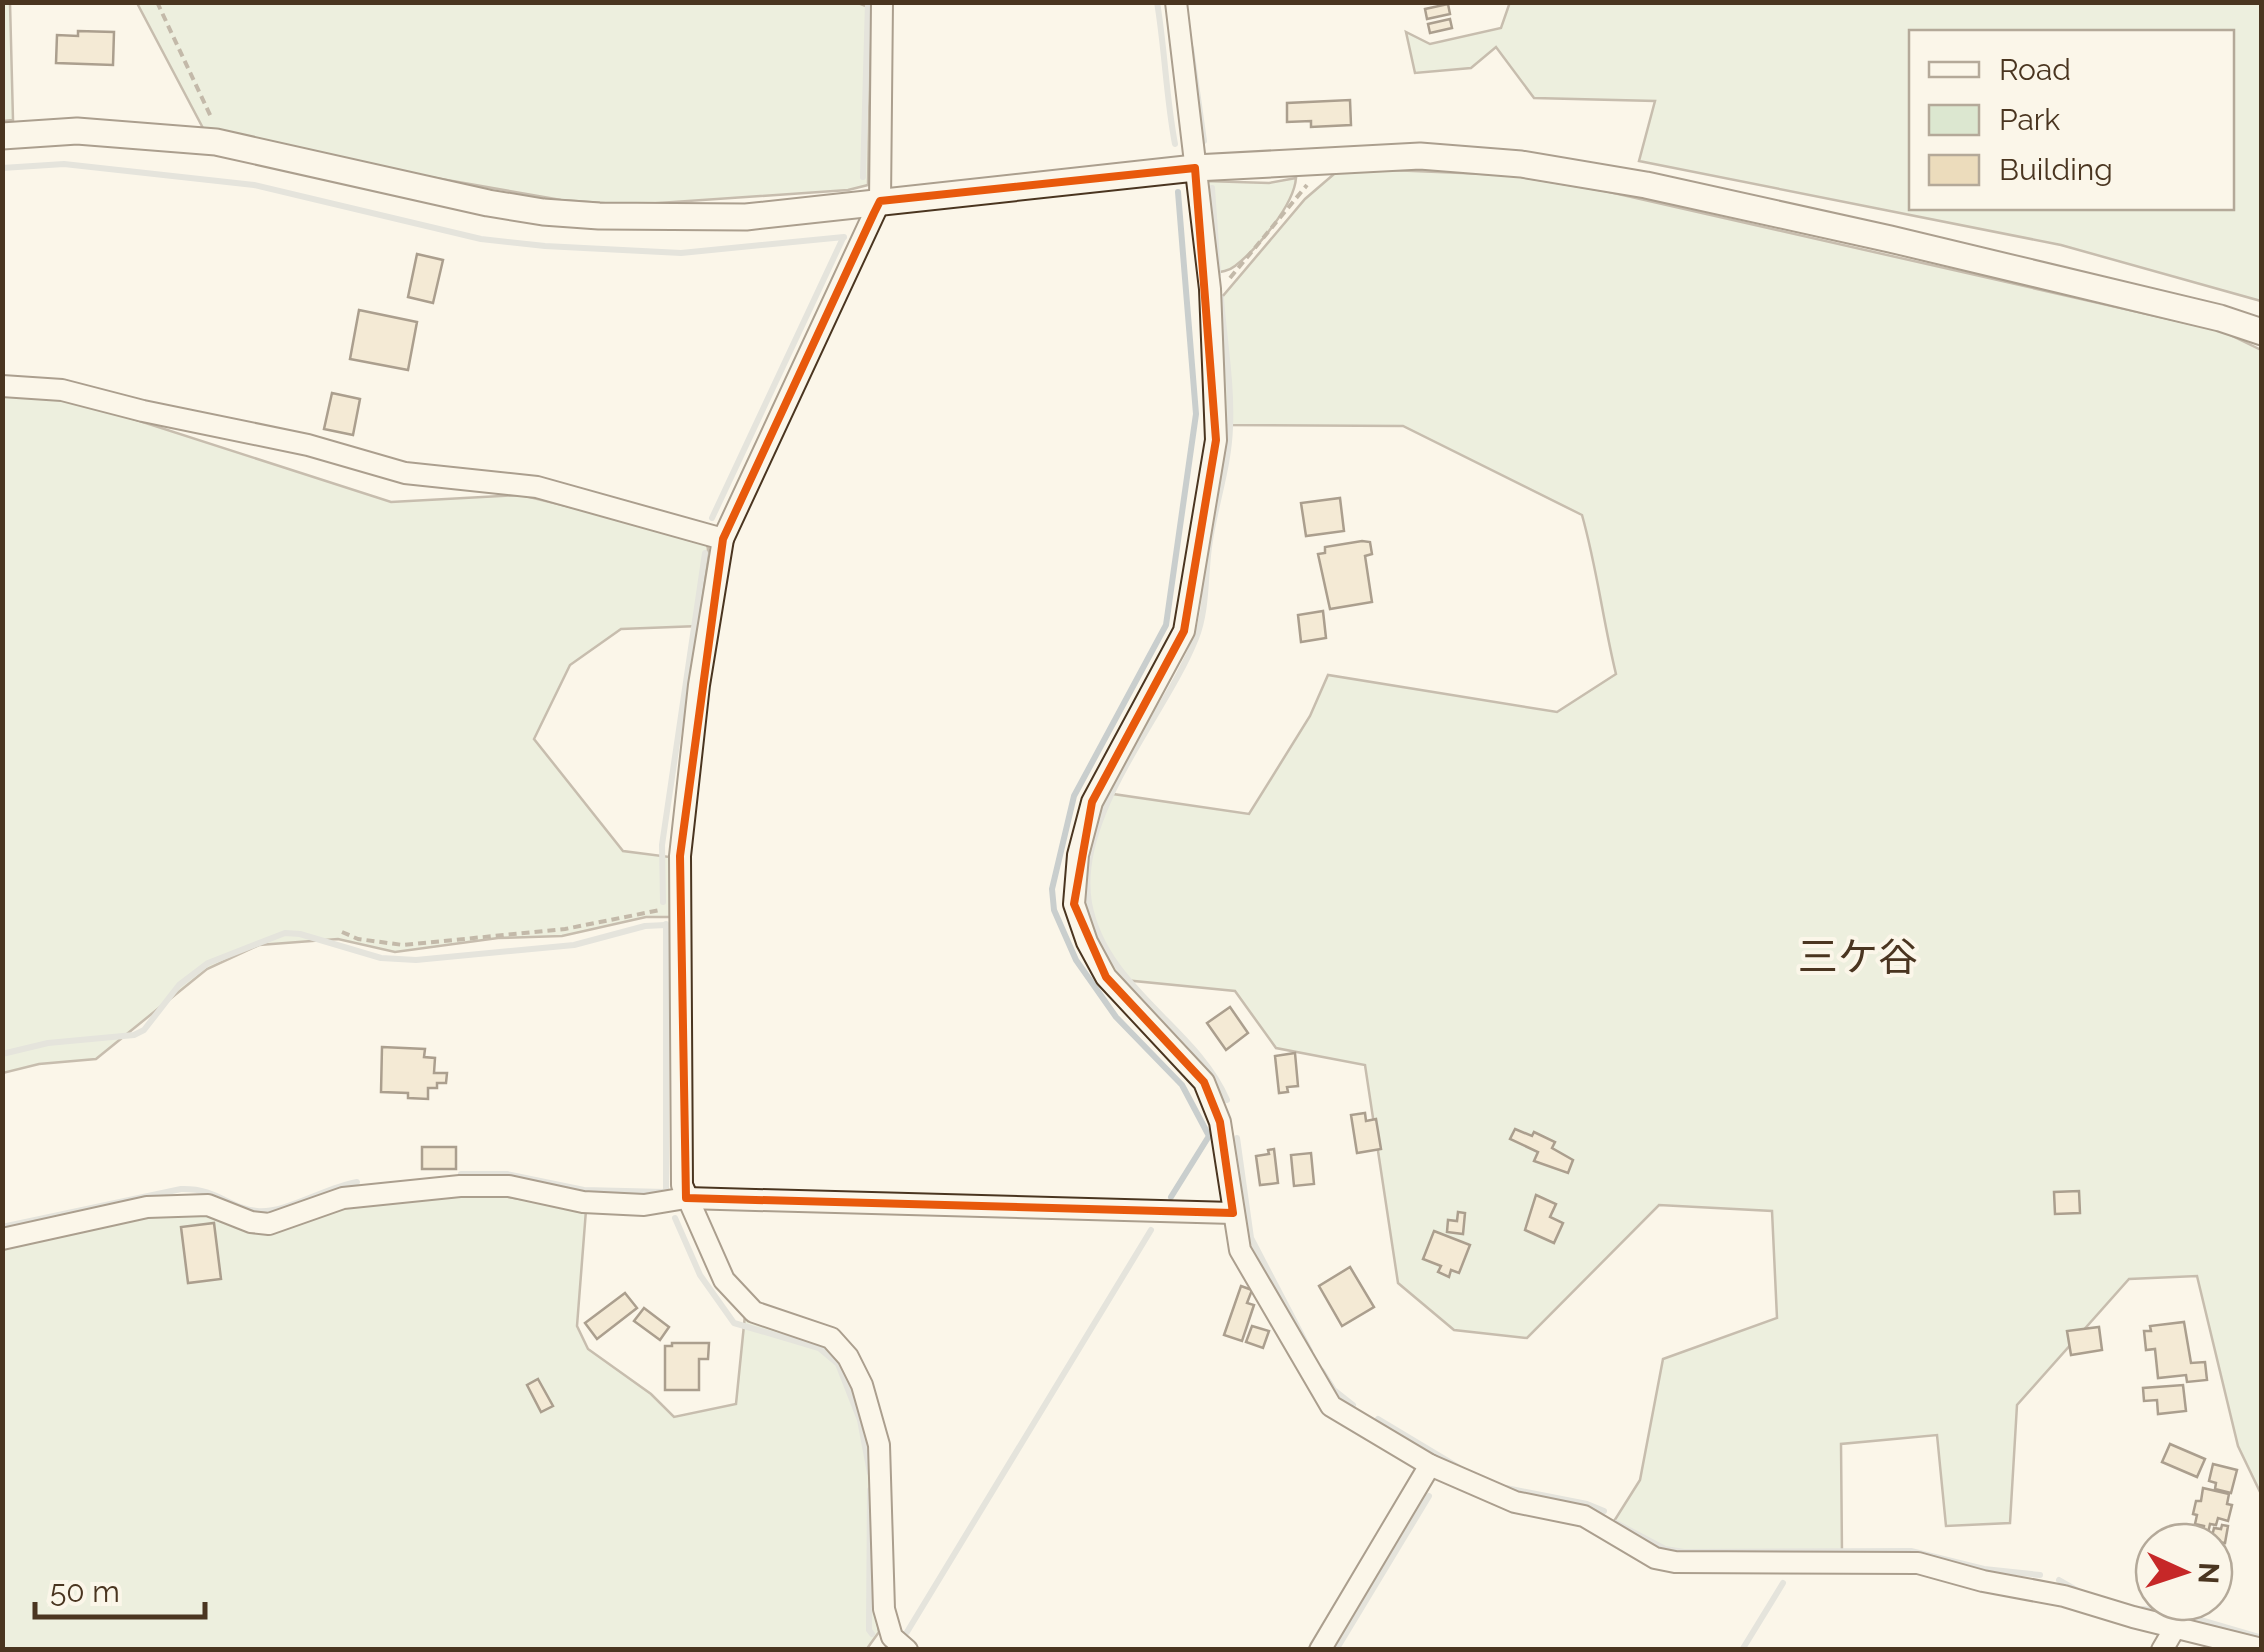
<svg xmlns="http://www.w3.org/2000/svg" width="2264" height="1652" font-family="Raleway,'Noto Sans JP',sans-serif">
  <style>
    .green { fill: #dce7d0; stroke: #887966; stroke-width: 2.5; fill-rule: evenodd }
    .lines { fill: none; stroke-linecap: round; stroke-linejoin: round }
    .stream { stroke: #c9cecd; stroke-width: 6 }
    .building { fill: #ecdcbc; stroke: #4a3520; stroke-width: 2.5 }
    .minor-casing { stroke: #4a3520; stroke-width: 24 }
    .tertiary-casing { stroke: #4a3520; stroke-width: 29 }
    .path { stroke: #7f6f5c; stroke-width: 4; stroke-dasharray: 8 5; stroke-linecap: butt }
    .minor { stroke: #fbf6e9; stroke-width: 20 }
    .tertiary { stroke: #fbf6e9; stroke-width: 25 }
    .marked { fill: none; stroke: #e8590c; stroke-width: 8; stroke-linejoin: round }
    .labels { text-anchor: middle; stroke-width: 8; stroke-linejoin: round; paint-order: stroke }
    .quarter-label { font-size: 40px; fill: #4a3520; stroke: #fbf6e9 }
  </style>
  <rect width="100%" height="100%" fill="#fbf6e9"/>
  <!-- green -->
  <g class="green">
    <path d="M1510,2l751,1v298l-200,-56 -422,-84 16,-60 -121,-3 -38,-51 -25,21 -56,5 -9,-41 24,12 71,-16zM2232,32v176h-320v-176z"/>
    <polygon points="2,3 10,3 13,120 3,121"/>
    <polygon points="137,3 858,3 871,8 868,185 848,190 630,205 561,200 361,165 204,130"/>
    <path d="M1341,168l169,7 95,16 617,140 39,19v1144l-23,-48 -41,-170 -68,3 -112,126 -7,118 -64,3 -9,-91 -96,9 1,111 -182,-3 -49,-26 29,-46 23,-121 114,-41 -5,-107 -113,-6 -132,133 -73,-8 -56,-47 -33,-218 -89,-17 -41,-57 -121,-12 -32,-77 4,-45 20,-64 143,21 61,-98 18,-41 229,37 59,-38c-13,-53 -19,-106 -34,-159l-179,-89 -179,-1 -7,-122 88,-104z"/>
    <path d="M1296,178c-2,27 -39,71 -61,88 -6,5 -14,6 -23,7l-7,-92 64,2z"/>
    <polygon points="2,393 29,393 96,407 391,502 521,495 706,540 708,549 699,626 621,629 570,665 534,739 623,851 670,857 670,917 646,917 562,936 498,938 395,952 338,939 259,945 207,969 96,1059 39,1064 3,1073"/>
    <path d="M473,1191l113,19 -9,116 11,23 63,45 23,23 62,-13 9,-89c31,11 67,18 92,39 9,8 12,23 16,34 31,79 13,162 26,244l-13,18 -863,-1 -1,-403 172,-36 30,-1 43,19 99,-23z"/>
  </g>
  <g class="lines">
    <!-- stream -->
    <g class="stream">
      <path d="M1157,2c8,48 9,95 18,142"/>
      <polyline points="1191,48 1204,141"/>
      <polyline points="2,168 64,164 254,185 481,239 545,246 681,253 844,237"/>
      <polyline points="863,177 868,2"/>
      <polyline points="1212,188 1218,274"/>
      <path d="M1221,298c3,42 11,87 9,129 -1,40 -16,81 -21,120 -4,29 -2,64 -13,91 -30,77 -122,177 -107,265 16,86 108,125 138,197"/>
      <polyline points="712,518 843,238"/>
      <polyline points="663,902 662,845 705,553"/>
      <polyline points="2,1054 48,1043 134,1035 144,1030 179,985 208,963 285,933 300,934 381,958 416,960 574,945 645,926 666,925"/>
      <polyline points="1237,1138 1251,1238 1310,1351"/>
      <polyline points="461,1174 507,1174 584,1190 666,1192 666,924"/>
      <polyline points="1171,1197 1209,1136 1182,1085 1116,1017 1076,960 1054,910 1052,889 1074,796 1166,625 1196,414 1178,192"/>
      <polyline points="675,1218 700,1275 734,1323 819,1348 838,1364 860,1420 870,1473"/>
      <path d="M2,1227l179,-38c37,-1 47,19 76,22 28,3 69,-24 100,-29"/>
      <polyline points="1322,1371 1334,1390 1353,1405"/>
      <polyline points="1378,1419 1458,1467"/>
      <polyline points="1506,1488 1587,1504 1604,1511"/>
      <polyline points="870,1490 869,1630 872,1634"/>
      <polyline points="1616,1523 1665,1549 1684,1552 1911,1551 1984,1569 2040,1575"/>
      <polyline points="2059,1580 2080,1592"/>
      <polyline points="2143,1609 2173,1612 2262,1638"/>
      <polyline points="907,1632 1151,1230"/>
      <polyline points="1336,1650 1429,1496"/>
      <polyline points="1742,1650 1783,1583"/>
    </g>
  </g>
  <!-- building -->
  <g class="building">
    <polygon points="1448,4 1450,14 1427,19 1425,9"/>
    <polygon points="1450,19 1452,28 1430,33 1428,24"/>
    <polygon points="78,31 114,32 113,65 56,63 57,35 78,36"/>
    <polygon points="1350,100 1351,125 1311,127 1311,121 1287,122 1287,103"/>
    <polygon points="417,254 443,260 433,303 408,297"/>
    <polygon points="359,310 417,322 408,370 350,359"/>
    <polygon points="332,393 360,399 353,435 324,429"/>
    <polygon points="1340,498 1344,531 1306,536 1301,503"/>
    <polygon points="1362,541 1370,542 1372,554 1365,556 1372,602 1330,609 1318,554 1325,553 1325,547"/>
    <polygon points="1323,611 1326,638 1301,642 1298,615"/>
    <polygon points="1230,1007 1248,1033 1226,1050 1207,1023"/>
    <polygon points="382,1047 425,1049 424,1057 435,1058 434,1073 447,1073 446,1083 437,1083 437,1088 428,1088 428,1099 408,1098 408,1093 381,1092"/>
    <polygon points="1295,1053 1298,1086 1287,1087 1288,1092 1279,1093 1275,1056"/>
    <polygon points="1365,1113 1366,1121 1376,1119 1381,1149 1357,1153 1351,1115"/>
    <polygon points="1515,1129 1532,1136 1534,1132 1555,1142 1552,1148 1573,1160 1568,1173 1534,1161 1538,1152 1510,1139"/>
    <rect x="422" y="1147" width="34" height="22"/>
    <polygon points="1274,1149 1278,1183 1260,1185 1256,1156 1269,1154 1268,1150"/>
    <polygon points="1311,1153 1314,1184 1294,1186 1291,1155"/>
    <polygon points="2079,1191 2080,1213 2055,1214 2054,1192"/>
    <polygon points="1536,1195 1556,1204 1550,1217 1563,1223 1554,1243 1525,1230"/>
    <polygon points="1458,1212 1465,1213 1463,1234 1447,1232 1448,1220 1457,1221"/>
    <polygon points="214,1223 221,1279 188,1283 181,1227"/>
    <polygon points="1434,1231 1470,1245 1459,1273 1451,1270 1449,1277 1438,1272 1441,1266 1423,1259"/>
    <polygon points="1350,1267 1374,1307 1342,1326 1319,1286"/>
    <polygon points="1241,1286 1252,1290 1247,1303 1254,1305 1242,1341 1224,1335"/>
    <polygon points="625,1293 637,1308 597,1339 585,1323"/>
    <polygon points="644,1308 669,1327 660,1340 634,1321"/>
    <polygon points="2184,1322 2191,1363 2205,1362 2207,1380 2187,1382 2186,1375 2158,1378 2155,1349 2146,1350 2144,1331 2151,1331 2150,1326"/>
    <polygon points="1252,1326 1269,1331 1263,1348 1246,1342"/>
    <polygon points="2099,1327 2102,1350 2071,1355 2067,1331"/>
    <polygon points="672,1343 709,1343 708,1359 699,1359 699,1390 665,1390 665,1346 672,1346"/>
    <polygon points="538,1379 553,1406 541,1412 527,1385"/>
    <polygon points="2183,1385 2186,1411 2158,1414 2157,1400 2144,1401 2143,1388"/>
    <polygon points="2170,1444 2205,1459 2197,1477 2162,1462"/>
    <polygon points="2213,1464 2237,1470 2231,1493 2215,1489 2216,1483 2209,1481"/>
    <polygon points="2203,1488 2229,1494 2227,1504 2232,1505 2228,1521 2218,1518 2216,1525 2210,1524 2207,1538 2202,1537 2204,1526 2195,1524 2197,1515 2193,1514 2196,1501 2201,1501"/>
    <polygon points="2222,1525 2228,1526 2225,1543 2211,1541 2214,1528 2221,1529"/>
  </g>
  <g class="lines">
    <defs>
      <g id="minor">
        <polyline points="882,2 880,201 723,539 699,685 680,856 682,1185 724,1280 754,1312 831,1338 848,1357 862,1385 879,1445 884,1609 892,1637 907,1650"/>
        <polyline points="1176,2 1210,289 1216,440 1184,631 1092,802 1078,855 1074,904 1087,942 1106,977 1204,1082 1220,1122 1240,1250 1331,1406 1430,1465 1515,1502 1584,1516 1655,1558 1675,1562 1918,1563 1983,1581 2064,1596 2133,1617 2262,1649"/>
        <polyline points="2,386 62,390 143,411 308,445 405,473 537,487 723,539"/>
        <polyline points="2,1239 147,1207 208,1205 251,1222 269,1224 343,1198 460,1186 509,1186 583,1202 644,1205 686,1198 1233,1213"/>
        <polyline points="1320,1650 1430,1465"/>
        <polyline points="2162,1650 2176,1626"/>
      </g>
      <polyline id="tertiary" points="2,136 77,131 216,142 488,203 543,212 599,216 746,217 1195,168 1420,156 1521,164 1646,185 1890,239 2220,318 2262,332"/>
    </defs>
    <!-- minor casing -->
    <use href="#minor" class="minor-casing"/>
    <!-- tertiary casing -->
    <use href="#tertiary" class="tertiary-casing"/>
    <!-- path -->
    <g class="path">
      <polyline points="157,2 211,117"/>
      <polyline points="1230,278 1307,185"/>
      <polyline points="342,932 358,939 403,945 565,929 660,910"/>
    </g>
    <!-- minor -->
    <use href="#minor" class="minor"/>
    <!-- tertiary -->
    <use href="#tertiary" class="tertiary"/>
  </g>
  <!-- marked area -->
  <path d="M0 0H2264V1652H0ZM1195,168l21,272 -32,191 -92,171 -18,102 32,73 98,105 16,40 13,91 -547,-15 -6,-342 43,-317 151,-326 6,-12z" fill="#fbf6e9" fill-opacity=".55" fill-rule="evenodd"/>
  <path class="marked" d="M1195,168l21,272 -32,191 -92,171 -18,102 32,73 98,105 16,40 13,91 -547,-15 -6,-342 43,-317 151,-326 6,-12z"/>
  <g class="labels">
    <!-- quarter labels -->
    <g class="quarter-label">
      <text x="1858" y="971">三ケ谷</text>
    </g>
  </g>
  <!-- border -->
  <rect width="2264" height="1652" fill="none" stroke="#4a3520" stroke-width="10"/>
  <!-- legend -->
  <rect x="1909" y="30" width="325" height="180" fill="#fbf6e9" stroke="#b4a999" stroke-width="2.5"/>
  <rect x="1929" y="62" width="50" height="15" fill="#fbf6e9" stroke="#b4a999" stroke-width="2.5"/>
  <text x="1999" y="80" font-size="30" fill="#4a3520">Road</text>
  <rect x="1929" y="105" width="50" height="30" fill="#dce7d0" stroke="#b4a999" stroke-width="2.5"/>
  <text x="1999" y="130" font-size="30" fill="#4a3520">Park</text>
  <rect x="1929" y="155" width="50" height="30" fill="#ecdcbc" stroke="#b4a999" stroke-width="2.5"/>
  <text x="1999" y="180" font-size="30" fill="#4a3520">Building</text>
  <!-- north arrow -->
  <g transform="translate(2184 1572) rotate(93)"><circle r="48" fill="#fbf6e9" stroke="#b4a999" stroke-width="2.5"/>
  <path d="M0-8L18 38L0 25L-18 38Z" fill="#c62828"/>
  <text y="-15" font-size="28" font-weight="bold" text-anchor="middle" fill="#4a3520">N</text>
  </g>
  <!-- scale -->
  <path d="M35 1602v15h170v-15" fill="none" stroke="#4a3520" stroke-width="5"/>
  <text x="50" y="1602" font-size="30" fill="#4a3520" stroke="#fbf6e9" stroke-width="8" paint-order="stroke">50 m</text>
</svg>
